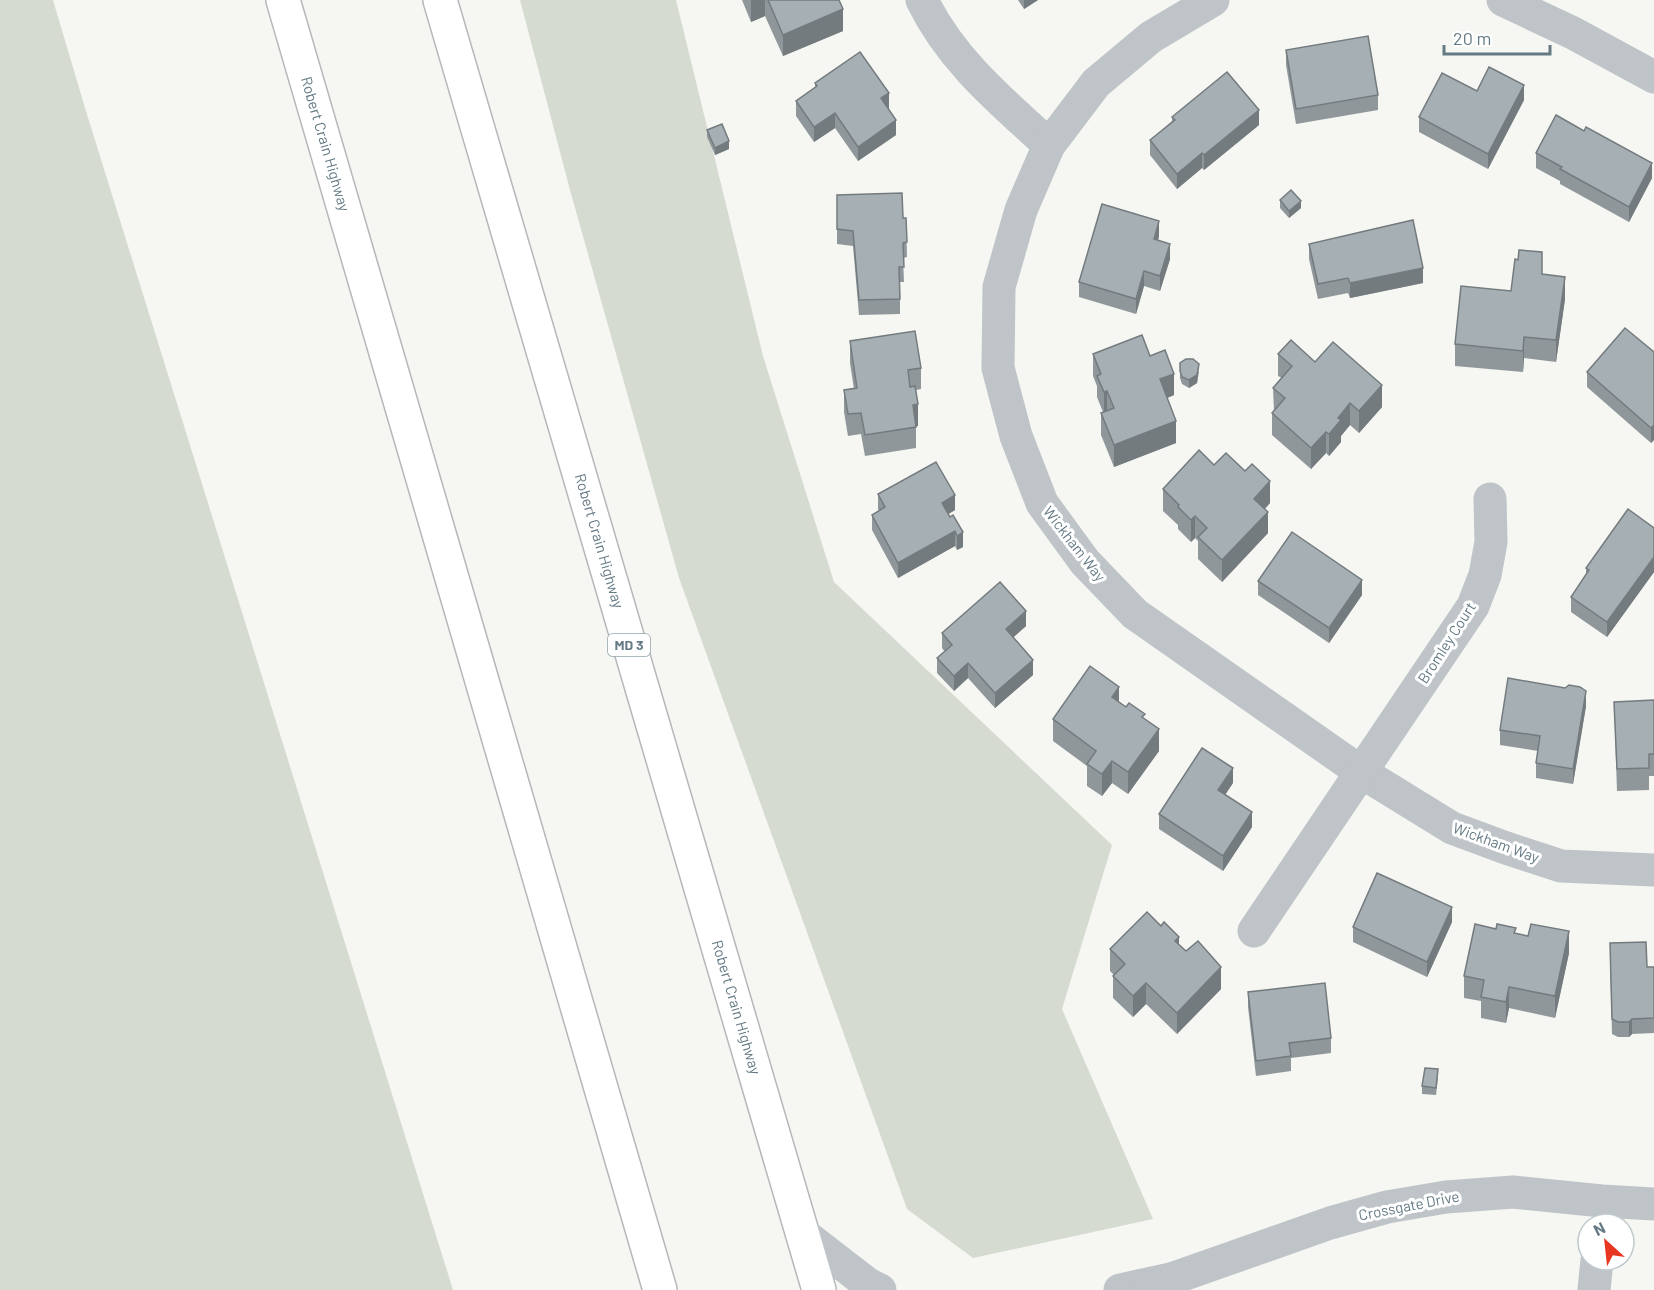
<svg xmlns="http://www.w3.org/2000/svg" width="1654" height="1290" font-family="Barlow,sans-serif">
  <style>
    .green { fill: #d6dbd1 }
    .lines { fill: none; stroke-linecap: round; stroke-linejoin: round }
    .highway-casing { stroke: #b4b8bb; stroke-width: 36 }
    .minor { stroke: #bec4c7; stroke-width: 33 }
    .highway { stroke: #fff; stroke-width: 33 }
    .wall { fill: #8f979b }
    .shaded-wall { fill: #747b7e }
    .building { fill: #a6b0b4; stroke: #747b7e; stroke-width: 1.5 }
    .labels { text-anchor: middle; stroke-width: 6; stroke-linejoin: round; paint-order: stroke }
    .shield { fill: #fff; stroke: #92a2a9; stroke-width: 1.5 }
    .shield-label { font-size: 14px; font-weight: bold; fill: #647a84 }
    .street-label { font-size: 15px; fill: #647a84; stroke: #fff }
  </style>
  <rect width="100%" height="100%" fill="#f6f6f2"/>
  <!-- green -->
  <g class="green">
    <polygon points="0,0 53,0 85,108 453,1290 0,1290"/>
    <polygon points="520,0 676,0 763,356 834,582 1112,845 1062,1009 1153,1219 973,1258 907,1209 679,578 570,190"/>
  </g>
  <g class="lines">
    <defs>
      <g id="highway">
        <path id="s1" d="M283,0l377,1290"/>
        <path id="s2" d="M440,0l379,1290"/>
      </g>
    </defs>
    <!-- highway casing -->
    <use href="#highway" class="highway-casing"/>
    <!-- minor -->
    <g class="minor">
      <path d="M922,0c29,60 79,101 127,145"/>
      <polyline points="1213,0 1151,37 1096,83 1049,145 1021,210 999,287 998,368 1016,436 1042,503 1085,562 1135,614 1361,772 1452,828 1506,848 1561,866 1654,870"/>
      <polyline points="1503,0 1573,33 1654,77"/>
      <polyline points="1254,931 1473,606 1485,575 1491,542 1490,499"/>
      <polyline points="802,1233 868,1284 880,1290"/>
      <polyline points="1120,1290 1170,1279"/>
      <polyline points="1149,1290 1174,1278 1330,1223 1387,1207 1446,1197 1513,1192 1602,1201 1654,1204"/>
      <polyline points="1594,1290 1597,1260"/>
    </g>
    <!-- highway -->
    <use href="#highway" class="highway"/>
  </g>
  <!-- wall -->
  <g class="wall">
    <polygon points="742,0 839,0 843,31 783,56 765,16 751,22"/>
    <polygon points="1018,0 1038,0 1024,9"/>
    <polygon points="1286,50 1378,95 1378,110 1296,124 1286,65"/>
    <polygon points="815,83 889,108 888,109 896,135 858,161 835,128 814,142 796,116 796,101 815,88"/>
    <polygon points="1524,100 1488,169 1419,132 1419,117"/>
    <polygon points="1172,117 1259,125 1204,170 1202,168 1177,189 1150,155 1150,140 1172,121"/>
    <polygon points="707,130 729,149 715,155 707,137"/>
    <polygon points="1536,153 1652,178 1629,222 1560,184 1560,181 1536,168"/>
    <polygon points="837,195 903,218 906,218 907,257 903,258 904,282 900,282 900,314 859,315 853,246 837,244"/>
    <polygon points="1280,200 1301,208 1289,218 1280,208"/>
    <polygon points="1159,236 1158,241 1170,259 1160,291 1144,286 1136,314 1079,297 1079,282"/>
    <polygon points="1309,244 1423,283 1350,298 1348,293 1318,299 1309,259"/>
    <polygon points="1542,274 1565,299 1556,362 1524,358 1523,372 1455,366 1455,344 1511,291"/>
    <polygon points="850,341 921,368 921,389 916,390 918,426 916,426 916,448 865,456 861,434 848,436 844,412 844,390 854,389 850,363"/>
    <polygon points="1654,352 1654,440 1651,443 1587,387 1587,372"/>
    <polygon points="1093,354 1150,356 1174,395 1167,398 1176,443 1114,467 1101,435 1101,413 1103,412 1097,397 1097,386 1093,376"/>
    <polygon points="1278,354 1315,362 1382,407 1359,433 1350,425 1341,436 1341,442 1330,455 1329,456 1326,453 1311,469 1272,435 1272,413 1274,411 1273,388 1282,378 1278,376"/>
    <polygon points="1180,363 1199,372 1197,383 1189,388 1182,384 1180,378"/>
    <polygon points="1214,465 1270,503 1265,509 1268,533 1222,582 1198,559 1198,541 1195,538 1191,542 1178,529 1178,525 1163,511 1163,489"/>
    <polygon points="878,494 955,510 948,514 963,547 957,550 955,546 898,578 872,530 872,515 879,511 878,509"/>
    <polygon points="1654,528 1654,572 1607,637 1571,612 1571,597 1586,575 1586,568"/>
    <polygon points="1258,581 1362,595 1329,643 1258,595"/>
    <polygon points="1026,626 1013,637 1033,675 995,708 968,678 954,691 937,673 937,658 945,652 942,648 942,633"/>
    <polygon points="1654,700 1654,776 1649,776 1649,790 1617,791 1614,702"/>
    <polygon points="1119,702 1145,719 1159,751 1128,794 1112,783 1102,796 1087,786 1087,766 1053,741 1053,719"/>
    <polygon points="1586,706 1573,784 1536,778 1536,763 1538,751 1500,745 1500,730"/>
    <polygon points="1233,783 1225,795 1252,827 1223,871 1159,829 1159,814"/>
    <polygon points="1452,922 1427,977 1353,942 1353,927"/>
    <polygon points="1516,933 1569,953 1555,1018 1509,1008 1506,1023 1481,1018 1481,1001 1464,998 1464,976"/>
    <polygon points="1179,945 1221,989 1177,1034 1146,1004 1133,1017 1113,998 1113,976 1114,975 1110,971 1110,949"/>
    <polygon points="1610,958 1647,967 1654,967 1654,1033 1632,1034 1629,1037 1618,1037 1612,1034"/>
    <polygon points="1248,992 1331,1038 1331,1053 1291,1058 1291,1071 1256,1076 1248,1007"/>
    <polygon points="1438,1077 1436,1095 1422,1094 1422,1086"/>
  </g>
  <!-- shaded-wall -->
  <g class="shaded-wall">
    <polygon points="751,0 765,0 765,16 751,22"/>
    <polygon points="1024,0 1038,0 1024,9"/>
    <polygon points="843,9 843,31 783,56 783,35"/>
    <polygon points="1524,85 1524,100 1488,169 1488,154"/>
    <polygon points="889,93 889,108 881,113 881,98"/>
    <polygon points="1259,110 1259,125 1204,170 1204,155"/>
    <polygon points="835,113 835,128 814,142 814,127"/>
    <polygon points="896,120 896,135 858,161 858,147"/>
    <polygon points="729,141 729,149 715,155 715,148"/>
    <polygon points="1202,153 1202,168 1177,189 1177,174"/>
    <polygon points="1652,163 1652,178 1629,222 1629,207"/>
    <polygon points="1301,201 1301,208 1289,218 1289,211"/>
    <polygon points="1159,221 1159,236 1154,254 1154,239"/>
    <polygon points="1170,244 1170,259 1160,291 1160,276"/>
    <polygon points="1423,268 1423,283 1350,298 1350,283"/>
    <polygon points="1144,271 1144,286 1136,314 1136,299"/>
    <polygon points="1565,277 1565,299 1556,362 1556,340"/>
    <polygon points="1524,337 1524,358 1523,372 1523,351"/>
    <polygon points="1199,364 1197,383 1189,388 1189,380"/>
    <polygon points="1174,374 1174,395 1160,401 1160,379"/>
    <polygon points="1382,385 1382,407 1359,433 1359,411"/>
    <polygon points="1107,391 1107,413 1104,414 1104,392"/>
    <polygon points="1350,403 1350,425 1341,436 1341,442 1329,456 1329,434 1338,418"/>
    <polygon points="918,404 918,426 913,427 913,405"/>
    <polygon points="1176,421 1176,443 1114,467 1114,445"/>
    <polygon points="1654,425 1654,440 1651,443 1651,428"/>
    <polygon points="1326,432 1326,453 1311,469 1311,448"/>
    <polygon points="1270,481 1270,503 1254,520 1254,499"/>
    <polygon points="955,495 955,510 942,518 942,503"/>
    <polygon points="1268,512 1268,533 1222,582 1222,560"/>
    <polygon points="1195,516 1195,538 1191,542 1191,520"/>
    <polygon points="955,531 955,546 898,578 898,563"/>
    <polygon points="963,532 963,547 957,550 957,536"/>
    <polygon points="1654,557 1654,572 1607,637 1607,622"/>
    <polygon points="1362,580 1362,595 1329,643 1329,628"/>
    <polygon points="1026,611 1026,626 1006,644 1006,629"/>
    <polygon points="1033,660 1033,675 995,708 995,693"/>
    <polygon points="968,663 968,678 954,691 954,676"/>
    <polygon points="1119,687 1119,709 1112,697"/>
    <polygon points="1586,691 1586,706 1573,784 1573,769"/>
    <polygon points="1159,729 1159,751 1128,794 1128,772"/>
    <polygon points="1112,761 1112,783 1102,796 1102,774"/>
    <polygon points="1233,768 1233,783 1218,805 1218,790"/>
    <polygon points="1252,812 1252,827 1223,871 1223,856"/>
    <polygon points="1452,907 1452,922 1427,977 1427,962"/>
    <polygon points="1569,931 1569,953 1555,1018 1555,996"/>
    <polygon points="1179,937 1179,958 1175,941"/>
    <polygon points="1221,967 1221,989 1177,1034 1177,1013"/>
    <polygon points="1146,983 1146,1004 1133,1017 1133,996"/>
    <polygon points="1509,987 1509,1008 1506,1023 1506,1002"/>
    <polygon points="1632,1019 1632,1034 1629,1037 1629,1022"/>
  </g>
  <!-- building -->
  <g class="building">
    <polygon points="768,0 839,0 843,9 783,35"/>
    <polygon points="1368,36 1378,95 1296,109 1286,50"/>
    <polygon points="860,52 889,93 881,98 896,120 858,147 835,113 814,127 796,101 817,86 815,83"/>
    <polygon points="1489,67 1524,85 1488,154 1419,117 1442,73 1477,91"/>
    <polygon points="1227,72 1259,110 1204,155 1202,153 1177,174 1150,140 1175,120 1172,117"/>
    <polygon points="1556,115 1584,131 1586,127 1652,163 1629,207 1560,169 1562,167 1536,153"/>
    <polygon points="722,124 729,141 715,148 707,130"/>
    <polygon points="1291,190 1301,201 1289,211 1280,200"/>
    <polygon points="902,193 903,218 906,218 907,242 903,243 904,267 899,267 900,299 859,300 853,231 837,229 837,195"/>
    <polygon points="1102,204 1159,221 1154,239 1170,244 1160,276 1144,271 1136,299 1079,282"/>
    <polygon points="1413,220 1423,268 1350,283 1348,278 1318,284 1309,244"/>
    <polygon points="1519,250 1542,252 1542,274 1565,277 1556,340 1524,337 1523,351 1455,344 1461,286 1511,291 1515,259 1518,260"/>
    <polygon points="1625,328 1654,352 1654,425 1651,428 1587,372"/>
    <polygon points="915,331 921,368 908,370 910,387 915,386 918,404 913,405 916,427 865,435 861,413 848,414 844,390 857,388 850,341"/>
    <polygon points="1142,335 1150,356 1165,350 1174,374 1160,379 1176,421 1114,445 1101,413 1114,408 1107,391 1104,392 1097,376 1101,374 1093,354"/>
    <polygon points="1291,340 1315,362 1333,342 1382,385 1359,411 1350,403 1338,418 1341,420 1330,433 1329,434 1326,432 1311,448 1272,413 1285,398 1273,388 1292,366 1278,354"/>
    <polygon points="1186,359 1193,359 1199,364 1197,375 1189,380 1182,377 1180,371 1180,363"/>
    <polygon points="1199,450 1214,465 1226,453 1245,471 1252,464 1270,481 1254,499 1268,512 1222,560 1198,537 1207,528 1195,516 1191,520 1178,507 1179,505 1163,489"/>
    <polygon points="936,462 955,495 942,503 950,517 953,515 963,532 957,536 955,531 898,563 872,515 885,507 878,494"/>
    <polygon points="1628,509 1654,528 1654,557 1607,622 1571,597 1589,570 1586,568"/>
    <polygon points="1292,532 1362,580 1329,628 1258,581"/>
    <polygon points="1000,582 1026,611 1006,629 1033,660 995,693 968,663 954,676 937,658 952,645 942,633"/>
    <polygon points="1090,666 1119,687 1112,697 1126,707 1129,703 1145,714 1142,717 1159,729 1128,772 1112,761 1102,774 1087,764 1096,751 1053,719"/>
    <polygon points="1508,678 1565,688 1569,685 1580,687 1586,691 1573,769 1536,763 1540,736 1500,730"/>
    <polygon points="1654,700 1654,754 1649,754 1649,768 1617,769 1614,702"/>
    <polygon points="1202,748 1233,768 1218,790 1252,812 1223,856 1159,814"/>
    <polygon points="1377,873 1452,907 1427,962 1353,927"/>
    <polygon points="1147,912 1161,926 1164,922 1179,937 1175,941 1186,951 1198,941 1221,967 1177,1013 1146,983 1133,996 1113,976 1125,964 1110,949"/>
    <polygon points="1475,924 1496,929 1497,924 1516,928 1514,933 1528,936 1531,924 1569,931 1555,996 1509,987 1506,1002 1481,997 1484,980 1464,976"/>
    <polygon points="1646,942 1647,967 1654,967 1654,1018 1632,1019 1629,1022 1618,1022 1612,1019 1610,943"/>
    <polygon points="1325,983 1331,1038 1289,1043 1291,1056 1256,1061 1248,992"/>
    <polygon points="1425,1068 1438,1069 1436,1088 1422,1086"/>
  </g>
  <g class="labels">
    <!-- shield labels -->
    <rect class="shield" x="608" y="634" width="42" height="22" rx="4.5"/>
    <g class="shield-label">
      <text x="629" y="650">MD 3</text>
    </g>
    <!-- street labels -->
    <g class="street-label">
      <text dy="5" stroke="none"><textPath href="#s1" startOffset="150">Robert Crain Highway</textPath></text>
      <text dy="5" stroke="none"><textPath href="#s2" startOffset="564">Robert Crain Highway</textPath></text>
      <text transform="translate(1074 544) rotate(52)" y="5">Wickham Way</text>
      <text transform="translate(1447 643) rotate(-57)" y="5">Bromley Court</text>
      <text transform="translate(1496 843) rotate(20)" y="5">Wickham Way</text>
      <text dy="5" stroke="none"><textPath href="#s2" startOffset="1050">Robert Crain Highway</textPath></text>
      <text transform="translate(1409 1206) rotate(-11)" y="5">Crossgate Drive</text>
    </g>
  </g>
  <!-- north arrow -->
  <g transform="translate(1606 1242) rotate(333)"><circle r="28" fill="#ffffff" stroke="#c1cace" stroke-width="1.5"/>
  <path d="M0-4.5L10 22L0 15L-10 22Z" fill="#e83621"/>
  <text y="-9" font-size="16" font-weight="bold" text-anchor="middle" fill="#647a84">N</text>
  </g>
  <!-- scale -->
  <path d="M1444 45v9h106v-9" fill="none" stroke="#647a84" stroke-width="3"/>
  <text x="1453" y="45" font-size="18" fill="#647a84" stroke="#ffffff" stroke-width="4.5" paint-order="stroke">20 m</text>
</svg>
